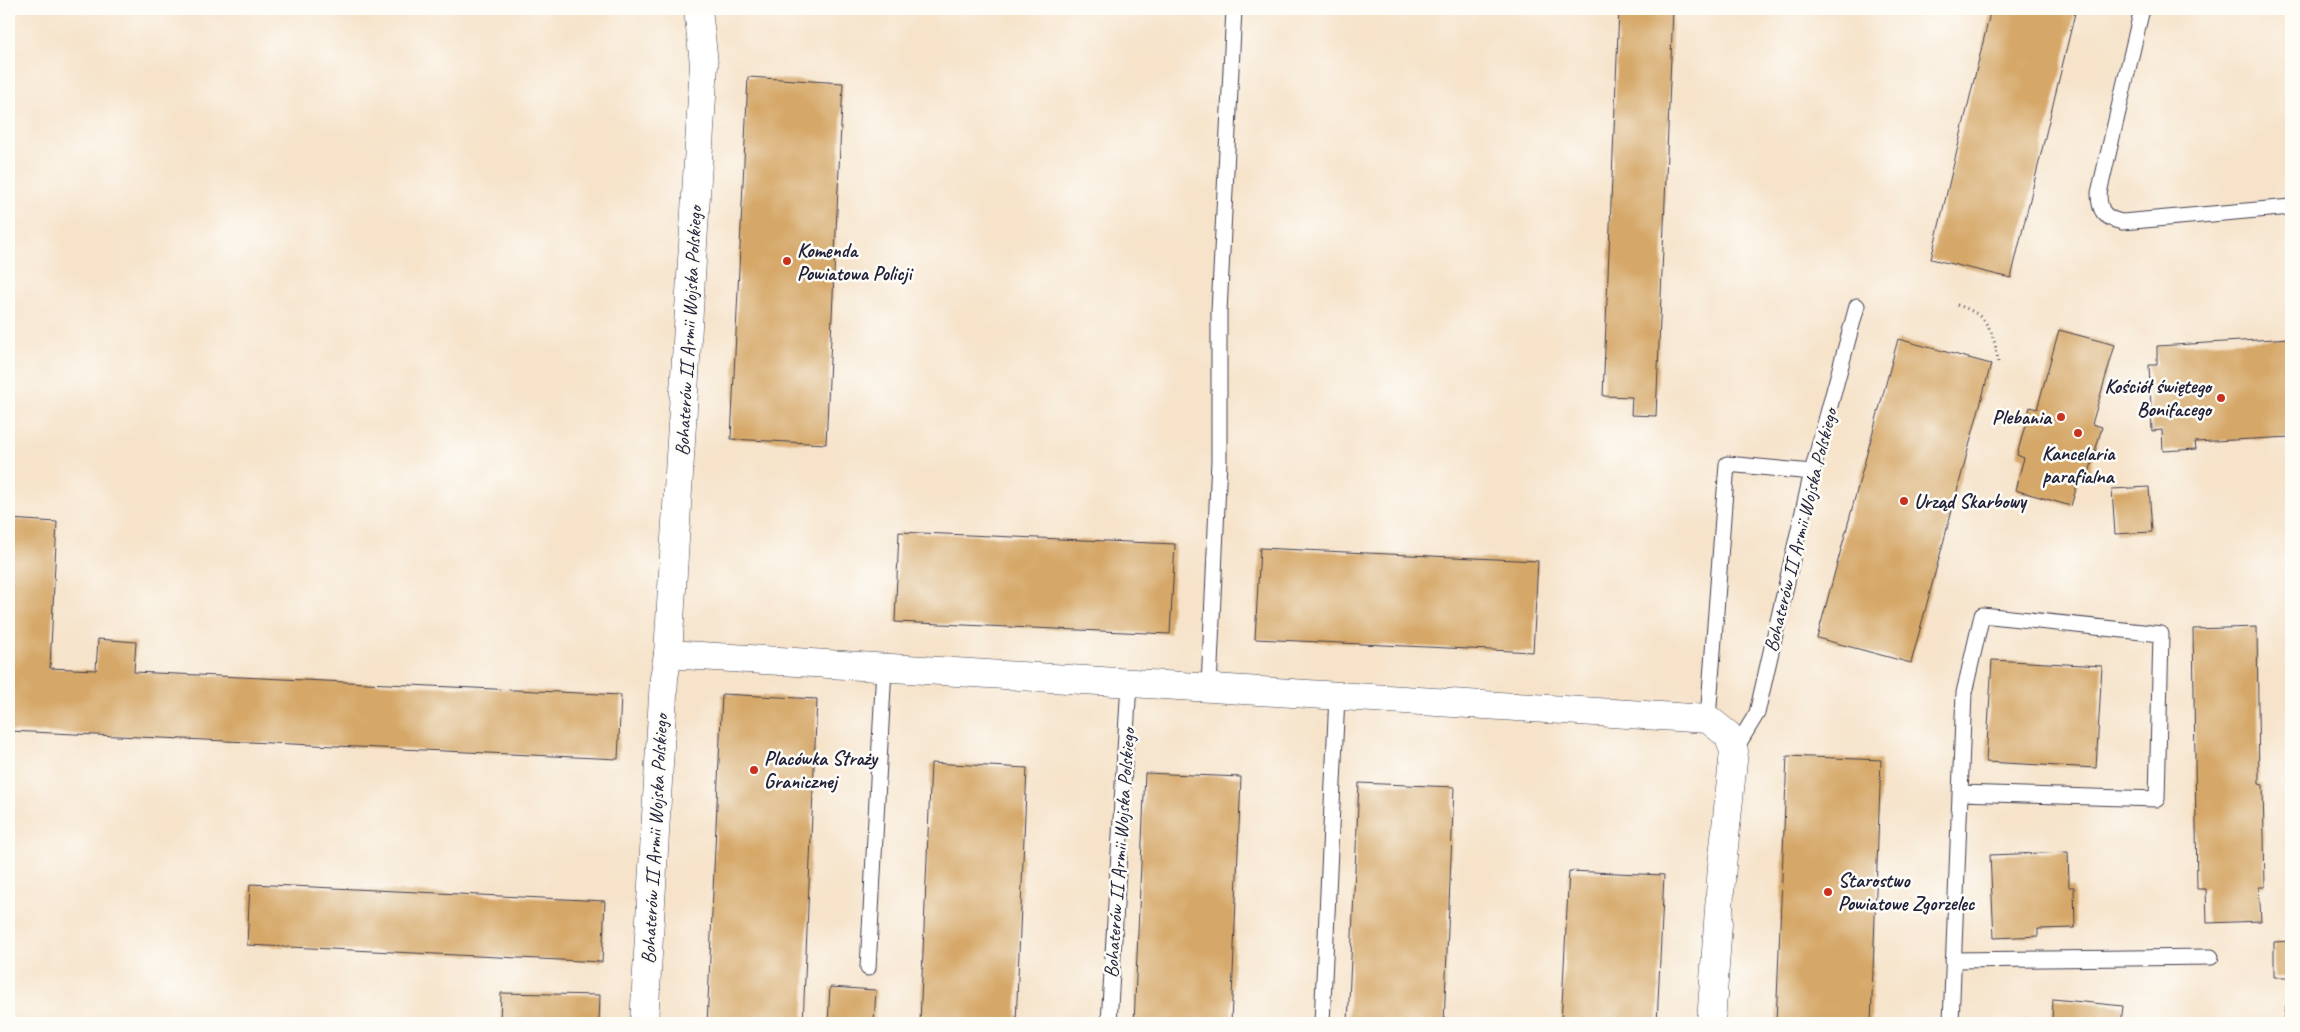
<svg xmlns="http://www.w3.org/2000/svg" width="2300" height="1032" font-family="Caveat,sans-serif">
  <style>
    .building { fill: #d5a768 }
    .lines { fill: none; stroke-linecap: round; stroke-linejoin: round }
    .lane-casing { stroke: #423f50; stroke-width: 17 }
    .street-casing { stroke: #423f50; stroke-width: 29 }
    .path { stroke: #423f50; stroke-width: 3; stroke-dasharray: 1 4; stroke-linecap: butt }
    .lane { stroke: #fff; stroke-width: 15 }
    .street { stroke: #fff; stroke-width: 28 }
    .poi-dot { fill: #c8321e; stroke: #fdfcf7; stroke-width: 2 }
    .labels { text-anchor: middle; stroke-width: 5; stroke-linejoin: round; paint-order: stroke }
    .poi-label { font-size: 20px; font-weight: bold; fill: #22223b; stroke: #fdfcf7; text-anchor: start }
    .street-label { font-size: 20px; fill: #22223b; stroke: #fdfcf7 }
  </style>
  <rect width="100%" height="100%" fill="#fdfcf7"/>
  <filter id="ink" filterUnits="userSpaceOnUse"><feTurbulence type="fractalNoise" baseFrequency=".02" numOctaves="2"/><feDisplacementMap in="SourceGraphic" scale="10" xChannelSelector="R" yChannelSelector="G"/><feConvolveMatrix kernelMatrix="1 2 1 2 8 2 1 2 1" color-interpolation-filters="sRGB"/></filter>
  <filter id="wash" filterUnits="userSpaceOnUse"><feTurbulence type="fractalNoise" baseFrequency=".0096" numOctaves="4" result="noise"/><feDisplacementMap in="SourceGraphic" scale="20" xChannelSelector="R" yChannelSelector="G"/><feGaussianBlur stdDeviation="1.12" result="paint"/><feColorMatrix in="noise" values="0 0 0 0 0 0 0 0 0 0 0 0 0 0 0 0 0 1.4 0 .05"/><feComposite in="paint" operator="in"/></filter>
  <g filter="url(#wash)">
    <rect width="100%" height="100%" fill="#f6e3ca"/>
    <g id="blocks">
      <!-- building -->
      <g class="building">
        <polygon points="1619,9 1673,9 1656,416 1631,415 1632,397 1603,396"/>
        <polygon points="1991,9 2076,9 2011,278 1931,259"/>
        <polygon points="748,77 843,83 826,444 731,439"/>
        <polygon points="2059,330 2115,345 2092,424 2102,427 2088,477 2080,475 2071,506 2015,490 2024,458 2017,455 2030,407 2037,409"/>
        <polygon points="2291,338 2291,437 2195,442 2196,449 2163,451 2162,430 2152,431 2149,365 2157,365 2157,346"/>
        <polygon points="1898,339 1991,364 1911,663 1817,638"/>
        <polygon points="2149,487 2152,532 2115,534 2112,489"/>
        <polygon points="9,519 57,522 50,668 96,670 98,639 136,642 134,672 621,695 618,759 9,731"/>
        <polygon points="899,532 1175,544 1170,634 895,622"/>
        <polygon points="1260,548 1538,561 1533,652 1255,639"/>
        <polygon points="2257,627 2259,784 2263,785 2265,887 2259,887 2261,921 2207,923 2206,889 2197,889 2193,629"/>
        <polygon points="1992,660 2102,666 2096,768 1986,762"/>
        <polygon points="722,694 817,699 803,1023 707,1023"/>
        <polygon points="1787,756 1881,760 1871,1023 1776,1023"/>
        <polygon points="931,763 1027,768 1016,1023 920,1023"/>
        <polygon points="1145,773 1241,777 1231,1023 1134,1023"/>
        <polygon points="1359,783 1454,787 1444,1023 1348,1023"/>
        <polygon points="2068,852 2069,887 2074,887 2075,928 2038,929 2038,936 1994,938 1990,855"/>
        <polygon points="1569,871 1664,875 1657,1023 1561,1023"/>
        <polygon points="250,884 605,901 602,962 247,945"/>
        <polygon points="2291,941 2291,977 2274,977 2274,942"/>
        <polygon points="830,987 876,990 874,1023 828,1023"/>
        <polygon points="501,993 600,995 599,1023 500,1023"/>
        <polygon points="2053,999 2123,1006 2121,1023 2020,1023 2024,1019 2052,1021"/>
        <polygon points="2286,1005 2291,1005 2291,1023 2284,1023"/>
      </g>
    </g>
  </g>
  <g filter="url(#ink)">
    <use href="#blocks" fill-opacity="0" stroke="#423f50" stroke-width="1"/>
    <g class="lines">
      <defs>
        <g id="lane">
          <path d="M2142,9l-43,184c0,18 5,25 23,29l169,-15"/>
          <polyline points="1209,688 1219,460 1219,312 1234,9"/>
          <polyline points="1708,719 1727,464 1812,472"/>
          <polyline points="1734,751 1757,713 1812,472 1857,306"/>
          <polyline points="1953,960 2211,957"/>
          <polyline points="868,968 884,668"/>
          <polyline points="1109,1023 1129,683"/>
          <polyline points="1322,1023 1337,696"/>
          <polyline points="1951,1023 1964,693 1982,615 2161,634 2157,799 1960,793"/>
        </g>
        <g id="street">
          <polyline points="668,654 1708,719 1728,735 1734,751 1722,866 1711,1023"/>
          <polyline points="644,1023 664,678 668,654 704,64 698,9"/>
        </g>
      </defs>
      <!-- lane casing -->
      <use href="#lane" class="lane-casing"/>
      <!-- street casing -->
      <use href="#street" class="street-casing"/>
      <!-- path -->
      <path class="path" d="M1957,305c31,9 37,27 41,57"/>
      <!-- lane -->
      <use href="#lane" class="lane"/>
      <!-- street -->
      <use href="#street" class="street"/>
    </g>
  </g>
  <!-- markers -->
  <g class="poi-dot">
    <circle cx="787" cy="261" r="5"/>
    <circle cx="2221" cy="398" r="5"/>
    <circle cx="2061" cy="417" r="5"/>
    <circle cx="2078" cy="433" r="5"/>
    <circle cx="1904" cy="501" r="5"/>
    <circle cx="754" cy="770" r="5"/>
    <circle cx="1828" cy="892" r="5"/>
  </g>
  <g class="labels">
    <!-- poi labels -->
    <g class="poi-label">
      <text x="797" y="257">Komenda<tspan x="797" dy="23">Powiatowa Policji</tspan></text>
      <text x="2211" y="393" text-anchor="end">Kościół świętego<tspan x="2211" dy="23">Bonifacego</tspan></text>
      <text x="2051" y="424" text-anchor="end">Plebania</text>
      <text x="2078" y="460" text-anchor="middle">Kancelaria<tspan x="2078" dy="23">parafialna</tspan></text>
      <text x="1914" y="508">Urząd Skarbowy</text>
      <text x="764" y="765">Placówka Straży<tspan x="764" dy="23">Granicznej</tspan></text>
      <text x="1838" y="887">Starostwo<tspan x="1838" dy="23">Powiatowe Zgorzelec</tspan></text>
    </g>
    <!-- street labels -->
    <g class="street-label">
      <text transform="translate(688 331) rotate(-87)" y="7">Bohaterów II Armii Wojska Polskiego</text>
      <text transform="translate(1800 530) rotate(-76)" y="7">Bohaterów II Armii Wojska Polskiego</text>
      <text transform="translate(654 839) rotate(-87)" y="7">Bohaterów II Armii Wojska Polskiego</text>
      <text transform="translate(1119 853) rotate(-86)" y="7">Bohaterów II Armii Wojska Polskiego</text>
    </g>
  </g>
  <!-- margin -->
  <rect width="2300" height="1032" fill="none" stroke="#fdfcf7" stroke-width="30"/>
</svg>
